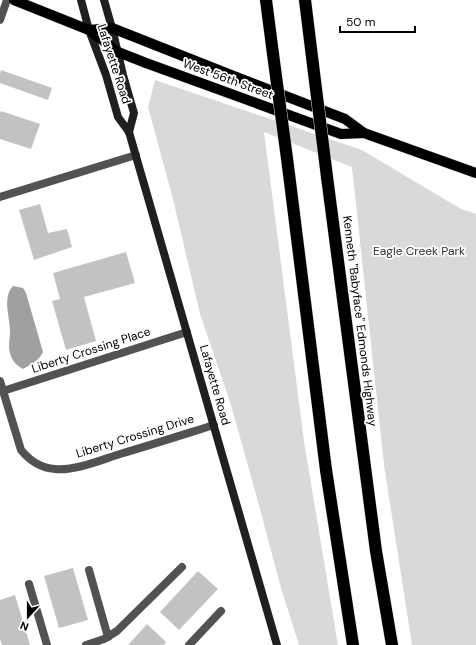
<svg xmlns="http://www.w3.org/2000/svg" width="476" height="645" font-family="'DM Sans',sans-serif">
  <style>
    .green { fill: #d9d9d9 }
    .water { fill: #a0a0a0 }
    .building { fill: #c2c2c2 }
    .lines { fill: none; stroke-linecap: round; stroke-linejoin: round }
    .primary-casing { stroke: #dbdbdb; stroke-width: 11 }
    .highway-casing { stroke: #dbdbdb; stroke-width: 13 }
    .street { stroke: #525252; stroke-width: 8 }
    .secondary { stroke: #1f1f1f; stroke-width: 8 }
    .primary { stroke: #000; stroke-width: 10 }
    .highway { stroke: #000; stroke-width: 12 }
    .highway-bridge-casing { stroke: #dbdbdb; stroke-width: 13; stroke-linecap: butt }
    .highway-bridge { stroke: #000; stroke-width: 12 }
    .labels { text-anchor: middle; stroke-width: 3.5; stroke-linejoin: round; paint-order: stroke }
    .street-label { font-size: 12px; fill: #000; stroke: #fff }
    .park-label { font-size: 12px; fill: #303030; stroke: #fff }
  </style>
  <rect width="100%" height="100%" fill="#fff"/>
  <!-- green -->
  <polygon class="green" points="155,80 362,150 461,209 476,214 476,645 412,645 384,465 352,167 264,132 304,441 338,645 299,645 281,588 257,498 231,405 200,314 173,199 148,107"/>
  <!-- water -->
  <path class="water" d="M13,286l10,2 3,5 17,59c-4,9 -12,12 -20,17 -7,-4 -11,-8 -13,-16 -2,-7 0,-15 0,-22 0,-14 -8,-34 3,-45z"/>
  <!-- building -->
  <g class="building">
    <polygon points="1,70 52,88 48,100 0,83 0,74"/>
    <polygon points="1,111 40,124 31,149 0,139 0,113"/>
    <polygon points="40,204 48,233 67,229 72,247 34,260 19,210"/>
    <polygon points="126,252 135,283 84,297 96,341 66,350 52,301 60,299 53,273"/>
    <polygon points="73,568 88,620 59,628 44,576"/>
    <polygon points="198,571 218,589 179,630 160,612"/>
    <polygon points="15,595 30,645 2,645 0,639 0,600"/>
    <polygon points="147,624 166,642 164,645 128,645"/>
  </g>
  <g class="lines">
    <defs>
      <g id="primary">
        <polyline points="14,0 89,30 118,52 146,63 341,134 364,133"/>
        <polyline points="89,30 112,28 231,75 345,119 364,133 476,173"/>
      </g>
      <g id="highway">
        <polyline points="266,0 273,54"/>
        <polyline points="305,0 313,65"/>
        <polyline points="288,166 326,470 353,645"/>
        <polyline points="327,177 376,551 392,645"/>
      </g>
    </defs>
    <!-- primary casing -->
    <use href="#primary" class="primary-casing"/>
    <!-- highway casing -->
    <use href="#highway" class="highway-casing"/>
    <!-- street -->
    <g class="street">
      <polyline points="0,20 7,0"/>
      <polyline points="0,197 136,155"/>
      <path d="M0,381l21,69c9,11 19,18 34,19 20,2 46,-9 65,-15 31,-9 62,-19 94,-29"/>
      <polyline points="3,391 187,332"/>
      <polyline points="89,570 108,637"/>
      <polyline points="29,584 47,645"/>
      <polyline points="86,645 104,639 117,631 182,567"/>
      <polyline points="189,645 221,611"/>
    </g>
    <!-- secondary -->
    <g class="secondary">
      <polyline points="81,0 89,30 106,75 118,117 129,132 277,645"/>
      <polyline points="104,0 112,28 123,75 134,113 129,132"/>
    </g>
    <!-- primary -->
    <use href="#primary" class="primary"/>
    <!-- highway -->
    <use href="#highway" class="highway"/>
    <defs>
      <g id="highway-bridge">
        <polyline points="273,54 288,166"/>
        <polyline points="313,65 327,177"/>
      </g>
    </defs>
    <!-- highway-bridge casing -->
    <use href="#highway-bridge" class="highway-bridge-casing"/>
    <!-- highway-bridge -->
    <use href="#highway-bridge" class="highway-bridge"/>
  </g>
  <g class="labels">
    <!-- street labels -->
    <g class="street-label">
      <text transform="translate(114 64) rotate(72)" y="4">Lafayette Road</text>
      <text transform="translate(228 79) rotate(20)" y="4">West 56th Street</text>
      <text transform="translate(360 321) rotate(83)" y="4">Kenneth "Babyface" Edmonds Highway</text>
      <text transform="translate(91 350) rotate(-18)" y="4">Liberty Crossing Place</text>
      <text transform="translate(215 385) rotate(74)" y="4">Lafayette Road</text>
      <text transform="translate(135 436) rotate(-17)" y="4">Liberty Crossing Drive</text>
    </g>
    <!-- park labels -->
    <g class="park-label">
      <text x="419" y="255">Eagle Creek Park</text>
    </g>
  </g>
  <!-- north arrow -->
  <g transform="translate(28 617) rotate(201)" stroke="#ffffff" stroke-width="3" paint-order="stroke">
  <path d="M0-3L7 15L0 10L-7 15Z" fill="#000000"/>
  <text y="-6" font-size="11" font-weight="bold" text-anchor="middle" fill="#000000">N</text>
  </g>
  <!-- scale -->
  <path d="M340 26v6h75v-6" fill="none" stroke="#000000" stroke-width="2"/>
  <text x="346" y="26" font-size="12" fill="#000000" stroke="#ffffff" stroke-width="3" paint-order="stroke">50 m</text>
</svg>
